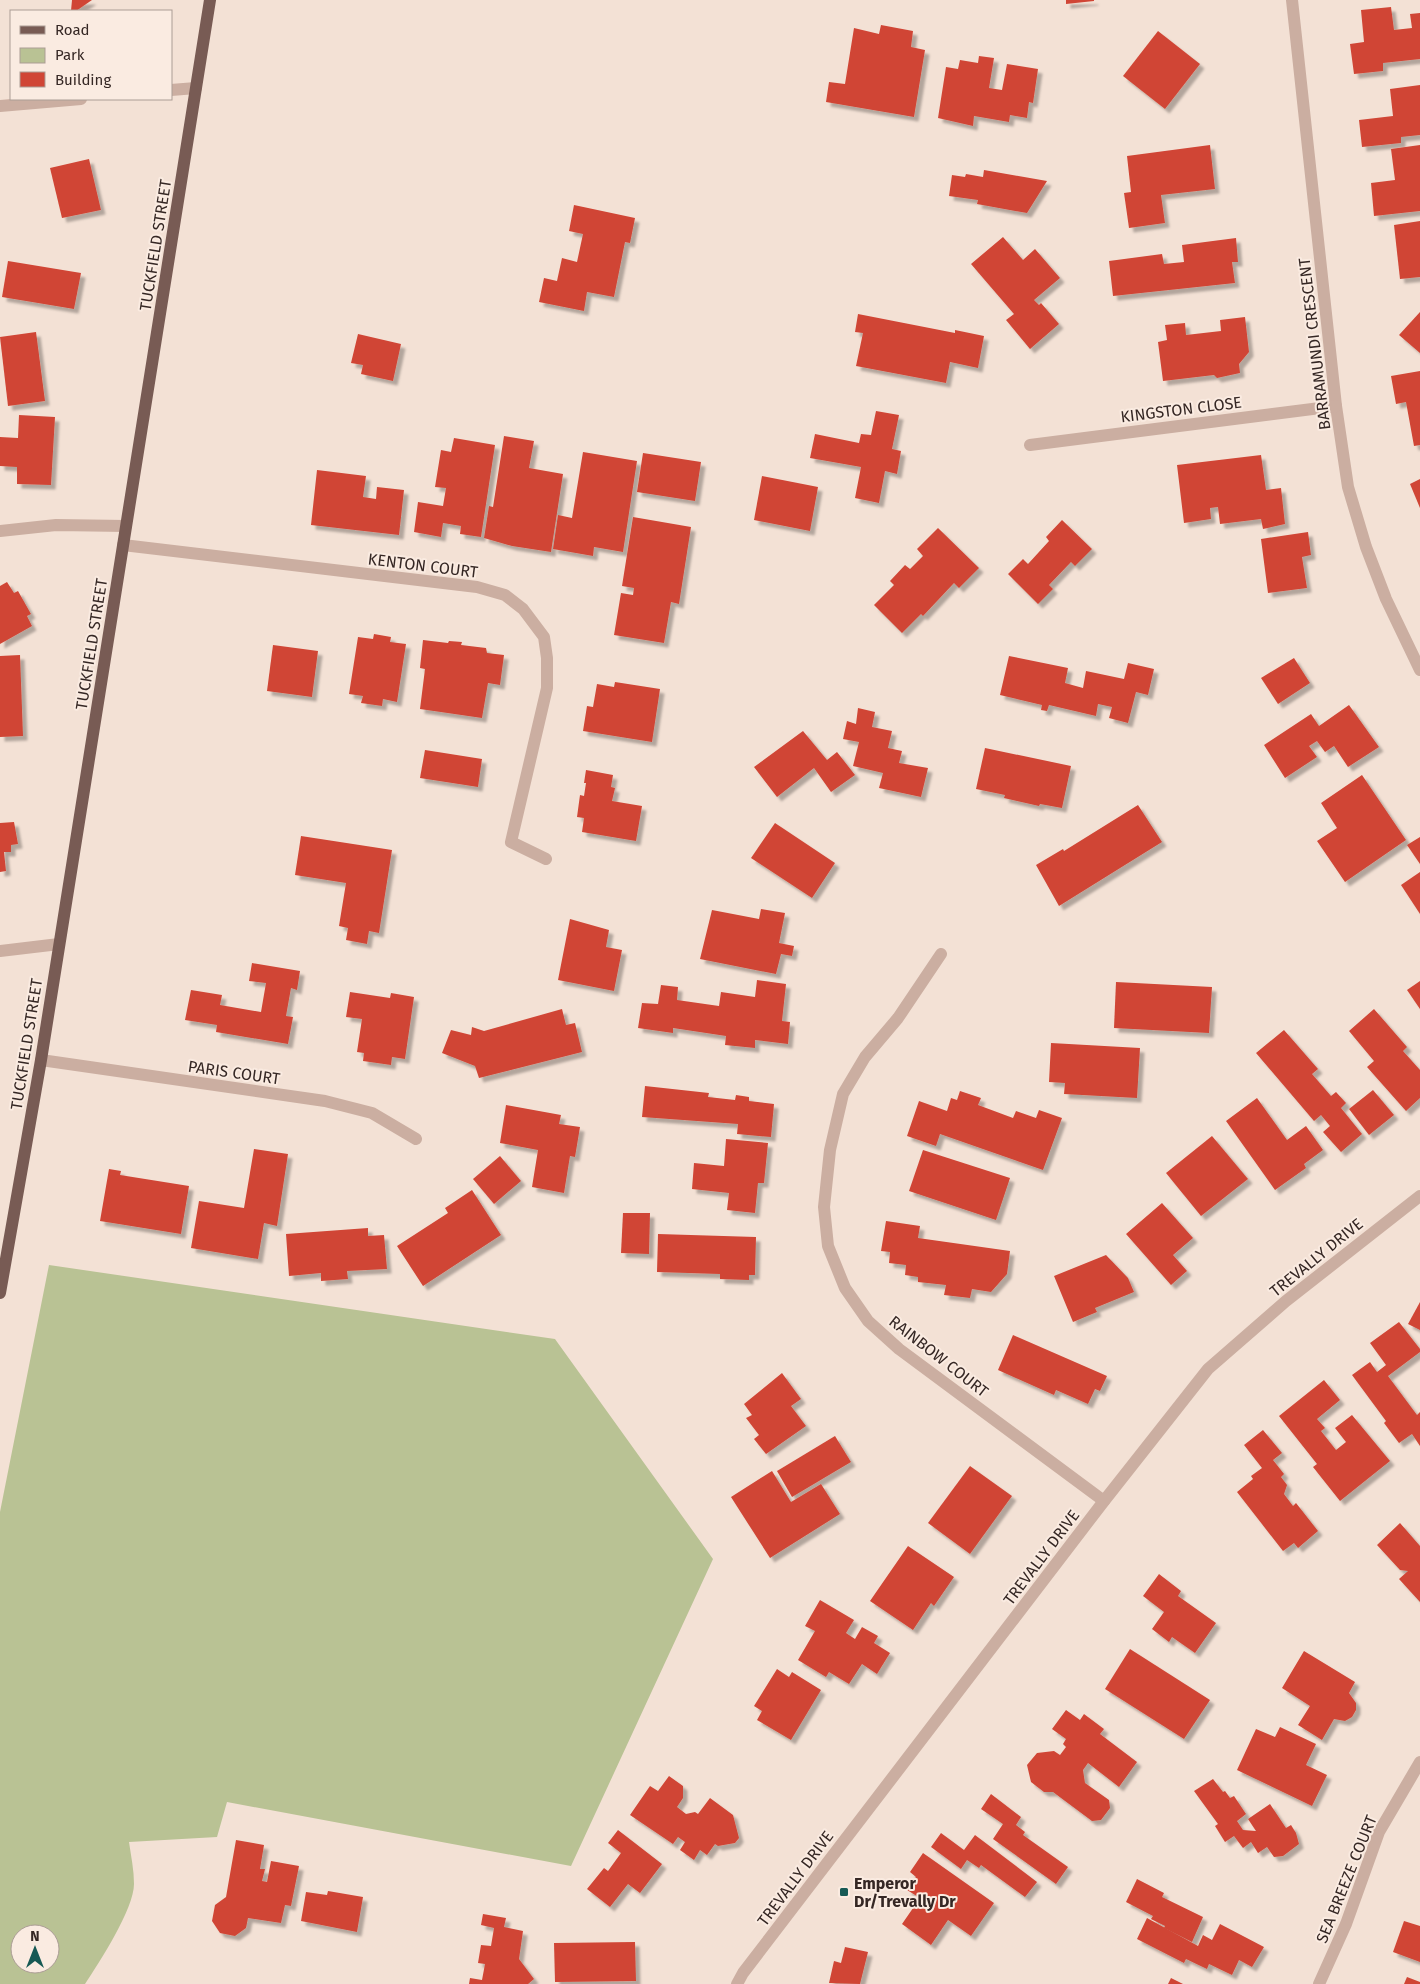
<svg xmlns="http://www.w3.org/2000/svg" width="1420" height="1984" font-family="'Fira Sans',sans-serif">
  <style>
    .green { fill: #b9c294; fill-rule: evenodd }
    .building { fill: #d04535; filter: url(#shadow) }
    .lines { fill: none; stroke-linecap: round; stroke-linejoin: round }
    .minor { stroke: #cbaea1; stroke-width: 12 }
    .major { stroke: #785b54; stroke-width: 12 }
    .poi-dot { fill: #175954; stroke: #faebe1; stroke-width: 2 }
    .labels { text-anchor: middle; stroke-width: 4; stroke-linejoin: round; paint-order: stroke }
    .street-label { font-size: 16px; fill: #352724; stroke: #faebe1 }
    .poi-label { font-size: 16px; font-weight: bold; fill: #352724; stroke: #faebe1; text-anchor: start }
  </style>
  <defs>
    <filter id="shadow"><feDropShadow dx="4.5" dy="4.5" stdDeviation="1" flood-color="#0004"/></filter>
  </defs>
  <rect width="100%" height="100%" fill="#f3e1d5"/>
  <!-- green -->
  <path class="green" d="M49,1265l506,74 158,220 -142,307 -344,-64 -10,35 -88,5c2,14 5,28 5,42 0,25 -35,79 -49,100h-85v-472zM20,1934h30v30h-30z"/>
  <!-- building -->
  <g class="building">
    <polygon points="72,0 92,0 76,11 71,11"/>
    <polygon points="1066,0 1094,0 1094,1 1066,4"/>
    <polygon points="1391,7 1394,30 1412,28 1410,14 1420,13 1420,59 1383,63 1383,71 1354,74 1350,44 1364,42 1361,10"/>
    <polygon points="881,25 913,31 911,47 925,50 914,117 826,102 829,82 845,84 854,28 879,34"/>
    <polygon points="1158,31 1200,64 1165,109 1123,76"/>
    <polygon points="979,56 994,58 989,88 1002,90 1007,64 1038,69 1033,103 1029,102 1027,118 1010,115 1009,122 974,116 973,126 938,118 946,67 958,69 960,60 978,63"/>
    <polygon points="1420,85 1420,135 1401,137 1401,143 1362,147 1359,120 1393,116 1390,89"/>
    <polygon points="1210,145 1215,189 1161,195 1165,223 1129,228 1124,193 1131,192 1127,156"/>
    <polygon points="1420,145 1420,211 1374,216 1371,183 1395,180 1391,149"/>
    <polygon points="89,159 101,210 62,218 50,168"/>
    <polygon points="984,170 1047,181 1027,213 977,204 978,200 949,196 952,175 965,177 966,174 983,177"/>
    <polygon points="574,205 635,218 630,243 625,242 614,297 587,292 584,311 539,302 544,278 557,281 562,258 577,262 583,234 569,231"/>
    <polygon points="1420,221 1420,277 1400,279 1394,225"/>
    <polygon points="1003,237 1023,260 1035,249 1060,278 1034,300 1039,305 1041,303 1059,324 1030,349 1006,320 1014,314 971,264"/>
    <polygon points="1236,238 1238,262 1232,262 1235,283 1113,296 1109,261 1162,254 1164,264 1184,262 1182,245"/>
    <polygon points="8,261 81,273 74,309 2,297"/>
    <polygon points="1420,312 1420,353 1399,335"/>
    <polygon points="858,314 955,333 955,330 984,336 978,368 950,362 946,383 856,366 863,333 855,332"/>
    <polygon points="1245,317 1249,352 1239,364 1240,373 1217,378 1214,375 1163,381 1158,342 1167,340 1165,325 1185,323 1186,335 1221,331 1220,320"/>
    <polygon points="36,332 45,401 8,406 0,337"/>
    <polygon points="358,334 401,344 393,381 361,374 363,365 351,363"/>
    <polygon points="1420,371 1420,445 1414,446 1406,402 1396,404 1391,376"/>
    <polygon points="876,411 899,415 892,449 901,451 897,474 885,471 879,503 855,498 861,467 810,458 815,434 859,443 861,434 871,435"/>
    <polygon points="19,415 55,417 51,485 17,484 17,467 0,466 0,437 18,438"/>
    <polygon points="504,436 534,441 529,468 563,474 551,552 512,546 484,538 489,506 493,507"/>
    <polygon points="454,438 495,445 481,537 460,534 461,526 443,523 441,537 414,532 418,502 443,506 446,488 435,487 441,450 451,452"/>
    <polygon points="583,452 637,461 623,552 594,547 593,556 553,549 558,515 572,518"/>
    <polygon points="643,453 701,462 695,501 637,492"/>
    <polygon points="1261,455 1266,490 1281,488 1285,524 1263,529 1261,519 1220,524 1218,507 1210,508 1211,519 1184,523 1177,465"/>
    <polygon points="317,470 366,476 363,497 376,499 377,487 404,490 399,535 311,525"/>
    <polygon points="762,476 818,487 810,531 754,520"/>
    <polygon points="1420,479 1420,508 1410,484"/>
    <polygon points="633,517 691,527 679,604 671,602 664,643 614,635 621,593 633,595 634,588 622,586"/>
    <polygon points="1062,520 1092,549 1075,566 1071,562 1049,585 1053,589 1038,604 1008,574 1023,559 1028,564 1049,541 1046,537"/>
    <polygon points="938,528 979,568 959,588 954,583 923,616 921,614 902,633 874,605 894,585 890,581 905,565 910,569 923,556 917,549"/>
    <polygon points="1308,532 1311,555 1302,557 1307,588 1268,593 1261,539"/>
    <polygon points="7,582 14,593 18,591 31,614 27,616 32,626 0,644 0,586"/>
    <polygon points="374,634 391,637 390,642 406,644 397,702 383,699 382,706 361,703 363,696 349,694 358,637 373,639"/>
    <polygon points="423,640 448,643 449,641 462,642 461,645 486,648 487,653 504,655 500,685 488,683 482,718 420,709 425,669 420,668"/>
    <polygon points="273,645 318,651 312,697 267,691"/>
    <polygon points="20,655 23,736 0,737 0,656"/>
    <polygon points="1009,656 1068,668 1065,683 1083,688 1086,671 1124,679 1128,663 1154,669 1148,695 1136,692 1128,723 1109,718 1112,707 1098,704 1096,716 1049,705 1047,711 1041,710 1042,705 1000,695"/>
    <polygon points="1294,658 1310,683 1278,704 1261,678"/>
    <polygon points="615,682 660,689 652,742 583,731 587,706 593,707 597,684 614,687"/>
    <polygon points="1349,705 1379,747 1348,767 1334,746 1325,752 1317,741 1309,746 1317,757 1285,778 1264,745 1311,714 1319,726"/>
    <polygon points="858,708 875,712 872,727 892,731 888,748 902,751 899,763 928,768 921,797 879,788 883,773 853,766 859,742 843,739 847,721 856,724"/>
    <polygon points="803,731 827,760 837,752 855,775 831,792 814,768 777,797 754,767"/>
    <polygon points="985,748 1071,766 1062,808 1040,804 1039,806 1004,798 1005,795 976,789"/>
    <polygon points="425,750 482,759 478,787 420,778"/>
    <polygon points="586,770 613,775 611,787 615,788 612,801 642,806 636,841 582,832 584,818 577,817 580,795 584,796 586,783 584,783"/>
    <polygon points="1362,775 1406,840 1345,882 1317,841 1337,828 1321,803"/>
    <polygon points="1138,805 1162,842 1059,906 1036,865 1063,849 1064,851"/>
    <polygon points="14,822 18,844 11,845 11,852 4,852 6,871 0,872 0,823"/>
    <polygon points="775,823 835,863 812,898 751,858"/>
    <polygon points="301,836 392,850 379,933 369,931 367,944 346,940 348,928 339,926 346,883 295,875"/>
    <polygon points="1420,837 1420,864 1407,845"/>
    <polygon points="1420,872 1420,914 1401,885"/>
    <polygon points="761,909 785,913 779,943 794,946 792,956 781,954 776,974 700,959 712,910 759,919"/>
    <polygon points="570,919 609,930 606,947 622,950 614,991 558,980"/>
    <polygon points="252,963 300,971 297,990 291,988 286,1016 293,1017 288,1044 216,1032 217,1025 185,1020 191,990 222,995 220,1005 261,1012 266,983 249,981"/>
    <polygon points="757,980 786,984 782,1021 790,1022 788,1044 755,1040 755,1048 725,1045 726,1036 673,1028 673,1033 638,1028 642,1003 658,1004 661,985 678,987 677,1000 719,1006 721,992 755,997"/>
    <polygon points="1420,981 1420,1009 1407,990"/>
    <polygon points="1116,982 1212,987 1209,1033 1114,1028"/>
    <polygon points="350,992 390,998 391,993 414,997 405,1059 392,1057 391,1065 363,1061 364,1053 357,1052 362,1019 346,1017"/>
    <polygon points="562,1009 566,1025 575,1023 582,1052 479,1078 475,1066 442,1053 451,1030 471,1035 472,1027 484,1031"/>
    <polygon points="1374,1009 1407,1047 1403,1051 1420,1070 1420,1098 1406,1111 1367,1067 1374,1061 1349,1031"/>
    <polygon points="1284,1030 1318,1069 1312,1074 1331,1096 1336,1092 1346,1103 1341,1108 1362,1134 1341,1152 1323,1132 1330,1126 1321,1115 1314,1121 1256,1053"/>
    <polygon points="1051,1043 1140,1048 1137,1098 1064,1094 1065,1083 1049,1082"/>
    <polygon points="645,1086 709,1093 708,1097 735,1100 736,1095 749,1097 749,1101 774,1104 771,1137 737,1134 738,1124 642,1117"/>
    <polygon points="1373,1090 1394,1115 1369,1135 1349,1109"/>
    <polygon points="960,1091 981,1098 978,1105 1013,1118 1016,1111 1036,1118 1039,1110 1062,1118 1043,1170 940,1134 936,1146 907,1136 919,1101 947,1111 951,1098 957,1100"/>
    <polygon points="1257,1098 1287,1140 1306,1126 1323,1150 1304,1164 1306,1168 1275,1190 1226,1121"/>
    <polygon points="506,1105 561,1115 559,1124 580,1127 575,1157 570,1156 564,1193 532,1187 538,1150 500,1143"/>
    <polygon points="1212,1136 1248,1179 1201,1216 1166,1173"/>
    <polygon points="726,1139 768,1143 764,1183 758,1183 755,1213 727,1210 729,1193 692,1189 694,1163 724,1166"/>
    <polygon points="254,1149 288,1154 277,1226 264,1223 258,1259 191,1248 199,1201 244,1208"/>
    <polygon points="923,1150 1010,1178 996,1220 909,1191"/>
    <polygon points="500,1156 521,1181 494,1204 473,1179"/>
    <polygon points="109,1169 121,1171 120,1175 189,1186 181,1234 100,1221"/>
    <polygon points="472,1190 501,1235 423,1286 397,1246 448,1213 445,1208"/>
    <polygon points="1162,1203 1193,1238 1173,1255 1187,1271 1171,1285 1126,1234"/>
    <polygon points="623,1213 650,1213 649,1254 621,1253"/>
    <polygon points="886,1221 920,1226 918,1238 1010,1251 1007,1274 991,1292 972,1289 970,1298 944,1295 946,1285 918,1282 918,1277 905,1275 906,1265 889,1263 890,1252 881,1251"/>
    <polygon points="368,1228 368,1236 384,1235 387,1269 347,1271 348,1279 321,1281 321,1273 289,1276 286,1234"/>
    <polygon points="658,1234 756,1237 755,1275 749,1275 749,1280 720,1279 720,1274 657,1272"/>
    <polygon points="1106,1255 1128,1278 1134,1292 1095,1308 1097,1312 1073,1322 1054,1276"/>
    <polygon points="1420,1302 1420,1330 1408,1324"/>
    <polygon points="1399,1322 1420,1349 1420,1352 1388,1376 1417,1415 1420,1412 1420,1446 1412,1434 1399,1443 1384,1423 1386,1421 1352,1375 1370,1362 1377,1372 1386,1365 1370,1343"/>
    <polygon points="1013,1335 1107,1376 1100,1391 1095,1389 1088,1404 1056,1390 1054,1395 998,1370"/>
    <polygon points="782,1373 801,1399 791,1406 806,1426 766,1454 754,1439 759,1435 746,1418 752,1415 744,1404"/>
    <polygon points="1324,1380 1340,1400 1317,1419 1325,1428 1321,1431 1336,1450 1346,1442 1335,1428 1352,1415 1390,1461 1340,1501 1313,1467 1317,1464 1279,1416"/>
    <polygon points="1263,1430 1282,1453 1273,1460 1284,1474 1281,1477 1287,1485 1284,1494 1293,1506 1296,1503 1318,1531 1298,1548 1294,1543 1283,1551 1237,1492 1253,1479 1251,1476 1262,1468 1244,1445"/>
    <polygon points="835,1436 851,1462 792,1497 777,1471"/>
    <polygon points="970,1466 1012,1496 970,1554 928,1523"/>
    <polygon points="772,1471 791,1502 821,1484 840,1514 770,1558 731,1497"/>
    <polygon points="1400,1523 1420,1546 1420,1602 1399,1579 1408,1571 1400,1570 1377,1545"/>
    <polygon points="908,1546 954,1577 934,1606 931,1603 913,1630 870,1601"/>
    <polygon points="1159,1574 1181,1591 1178,1596 1216,1623 1195,1653 1172,1637 1169,1642 1152,1629 1164,1612 1143,1596"/>
    <polygon points="820,1600 854,1620 846,1633 855,1639 862,1627 878,1636 874,1643 890,1653 877,1674 862,1664 849,1684 829,1672 826,1677 798,1660 815,1631 805,1626"/>
    <polygon points="1130,1649 1210,1700 1184,1739 1105,1689"/>
    <polygon points="1304,1651 1355,1682 1349,1693 1356,1703 1356,1710 1352,1717 1345,1721 1334,1719 1322,1740 1298,1725 1310,1706 1282,1688"/>
    <polygon points="777,1669 789,1677 792,1672 821,1690 791,1740 757,1720 762,1711 754,1706"/>
    <polygon points="1066,1710 1080,1720 1084,1714 1104,1729 1100,1734 1137,1762 1119,1787 1088,1763 1083,1770 1085,1783 1109,1800 1110,1808 1101,1820 1092,1821 1053,1792 1044,1792 1031,1782 1027,1765 1037,1753 1054,1751 1060,1755 1066,1747 1063,1744 1066,1739 1052,1729"/>
    <polygon points="1280,1727 1316,1744 1306,1765 1327,1775 1312,1806 1237,1770 1256,1729 1275,1737"/>
    <polygon points="669,1776 683,1786 683,1798 677,1807 686,1814 695,1812 698,1814 710,1798 733,1815 739,1838 735,1843 718,1846 715,1844 707,1855 700,1850 694,1860 680,1850 685,1842 678,1837 673,1844 630,1815 650,1786 658,1791"/>
    <polygon points="1213,1779 1223,1792 1225,1791 1230,1798 1234,1796 1246,1814 1237,1821 1243,1830 1256,1831 1248,1819 1270,1804 1286,1828 1291,1825 1296,1833 1299,1844 1283,1856 1274,1857 1267,1847 1258,1853 1251,1842 1243,1848 1234,1836 1225,1842 1215,1826 1218,1824 1194,1791"/>
    <polygon points="991,1794 1021,1817 1016,1825 1025,1832 1023,1835 1068,1867 1056,1884 993,1839 1003,1824 981,1809"/>
    <polygon points="618,1830 662,1864 640,1893 628,1884 610,1907 587,1889 604,1868 608,1871 621,1853 608,1843"/>
    <polygon points="941,1833 964,1850 975,1835 1037,1882 1025,1897 981,1865 979,1868 967,1860 961,1869 931,1847"/>
    <polygon points="236,1840 264,1845 260,1869 265,1869 262,1881 267,1882 271,1861 299,1866 291,1906 285,1905 281,1923 248,1918 246,1928 235,1936 220,1933 212,1921 215,1905 226,1897"/>
    <polygon points="923,1853 994,1903 971,1936 948,1920 931,1945 902,1924 920,1898 907,1890 916,1877 910,1872"/>
    <polygon points="1137,1879 1164,1893 1162,1897 1203,1917 1192,1942 1164,1928 1165,1926 1151,1919 1153,1916 1126,1902"/>
    <polygon points="328,1891 363,1897 357,1932 301,1921 306,1892 327,1895"/>
    <polygon points="483,1914 506,1918 504,1927 523,1931 519,1959 534,1979 528,1984 469,1984 470,1978 482,1980 485,1964 478,1963 481,1945 491,1946 494,1928 481,1925"/>
    <polygon points="1147,1918 1198,1946 1203,1935 1212,1940 1220,1924 1264,1947 1252,1967 1239,1960 1232,1975 1209,1964 1207,1969 1186,1959 1184,1963 1137,1939"/>
    <polygon points="1404,1921 1420,1926 1420,1962 1393,1952"/>
    <polygon points="635,1942 636,1981 555,1982 554,1943"/>
    <polygon points="845,1947 868,1952 860,1984 829,1983 834,1961 841,1963"/>
    <polygon points="1407,1977 1420,1982 1420,1984 1404,1984"/>
    <polygon points="1171,1978 1183,1984 1168,1984"/>
  </g>
  <g class="lines">
    <!-- minor -->
    <g class="minor">
      <polyline points="1292,0 1336,406 1348,487 1366,547 1386,599 1420,670"/>
      <polyline points="171,90 196,88"/>
      <polyline points="0,106 81,99"/>
      <polyline points="1030,445 1336,406"/>
      <polyline points="0,531 56,525 126,526"/>
      <polyline points="123,545 477,587 505,595 523,609 544,637 547,658 547,688 511,842 546,859"/>
      <polyline points="0,951 59,944"/>
      <polyline points="941,954 898,1018 865,1057 843,1094 830,1150 824,1207 828,1246 845,1288 868,1321 899,1349 1104,1501"/>
      <polyline points="41,1060 325,1101 372,1113 416,1139"/>
      <polyline points="737,1984 743,1973 1104,1501 1208,1369 1286,1301 1420,1196"/>
      <polyline points="1319,1984 1346,1924 1379,1832 1420,1762"/>
    </g>
    <!-- major -->
    <polyline class="major" points="0,1293 41,1060 210,0"/>
  </g>
  <!-- markers -->
  <rect class="poi-dot" x="839" y="1887" width="10" height="10" rx="2.5"/>
  <g class="labels">
    <!-- street labels -->
    <g class="street-label">
      <text transform="translate(155 245) rotate(-81)" y="6">TUCKFIELD STREET</text>
      <text transform="translate(1314 344) rotate(-97)" y="6">BARRAMUNDI CRESCENT</text>
      <text transform="translate(1181 409) rotate(-7)" y="6">KINGSTON CLOSE</text>
      <text transform="translate(423 565) rotate(7)" y="6">KENTON COURT</text>
      <text transform="translate(91 644) rotate(-81)" y="6">TUCKFIELD STREET</text>
      <text transform="translate(26 1044) rotate(-81)" y="6">TUCKFIELD STREET</text>
      <text transform="translate(234 1072) rotate(8)" y="6">PARIS COURT</text>
      <text transform="translate(1316 1257) rotate(-39)" y="6">TREVALLY DRIVE</text>
      <text transform="translate(939 1356) rotate(38)" y="6">RAINBOW COURT</text>
      <text transform="translate(1041 1557) rotate(-53)" y="6">TREVALLY DRIVE</text>
      <text transform="translate(795 1878) rotate(-53)" y="6">TREVALLY DRIVE</text>
      <text transform="translate(1346 1879) rotate(-68)" y="6">SEA BREEZE COURT</text>
    </g>
    <!-- poi labels -->
    <g class="poi-label">
      <text x="854" y="1889">Emperor<tspan x="854" dy="18">Dr/Trevally Dr</tspan></text>
    </g>
  </g>
  <!-- legend -->
  <rect x="10" y="10" width="162" height="90" fill="#faebe1" stroke="#ab9d95"/>
  <rect x="20" y="26" width="25" height="8" fill="#785b54" stroke="#ab9d95"/>
  <text x="55" y="35" font-size="15" fill="#352724">Road</text>
  <rect x="20" y="48" width="25" height="15" fill="#b9c294" stroke="#ab9d95"/>
  <text x="55" y="60" font-size="15" fill="#352724">Park</text>
  <rect x="20" y="72" width="25" height="15" fill="#d04535" stroke="#ab9d95"/>
  <text x="55" y="85" font-size="15" fill="#352724">Building</text>
  <!-- north arrow -->
  <g transform="translate(35 1949)"><circle r="24" fill="#faebe1" stroke="#ab9d95"/>
  <path d="M0-4L9 19L0 12L-9 19Z" fill="#175954"/>
  <text y="-8" font-size="14" font-weight="bold" text-anchor="middle" fill="#352724">N</text>
  </g>
</svg>
